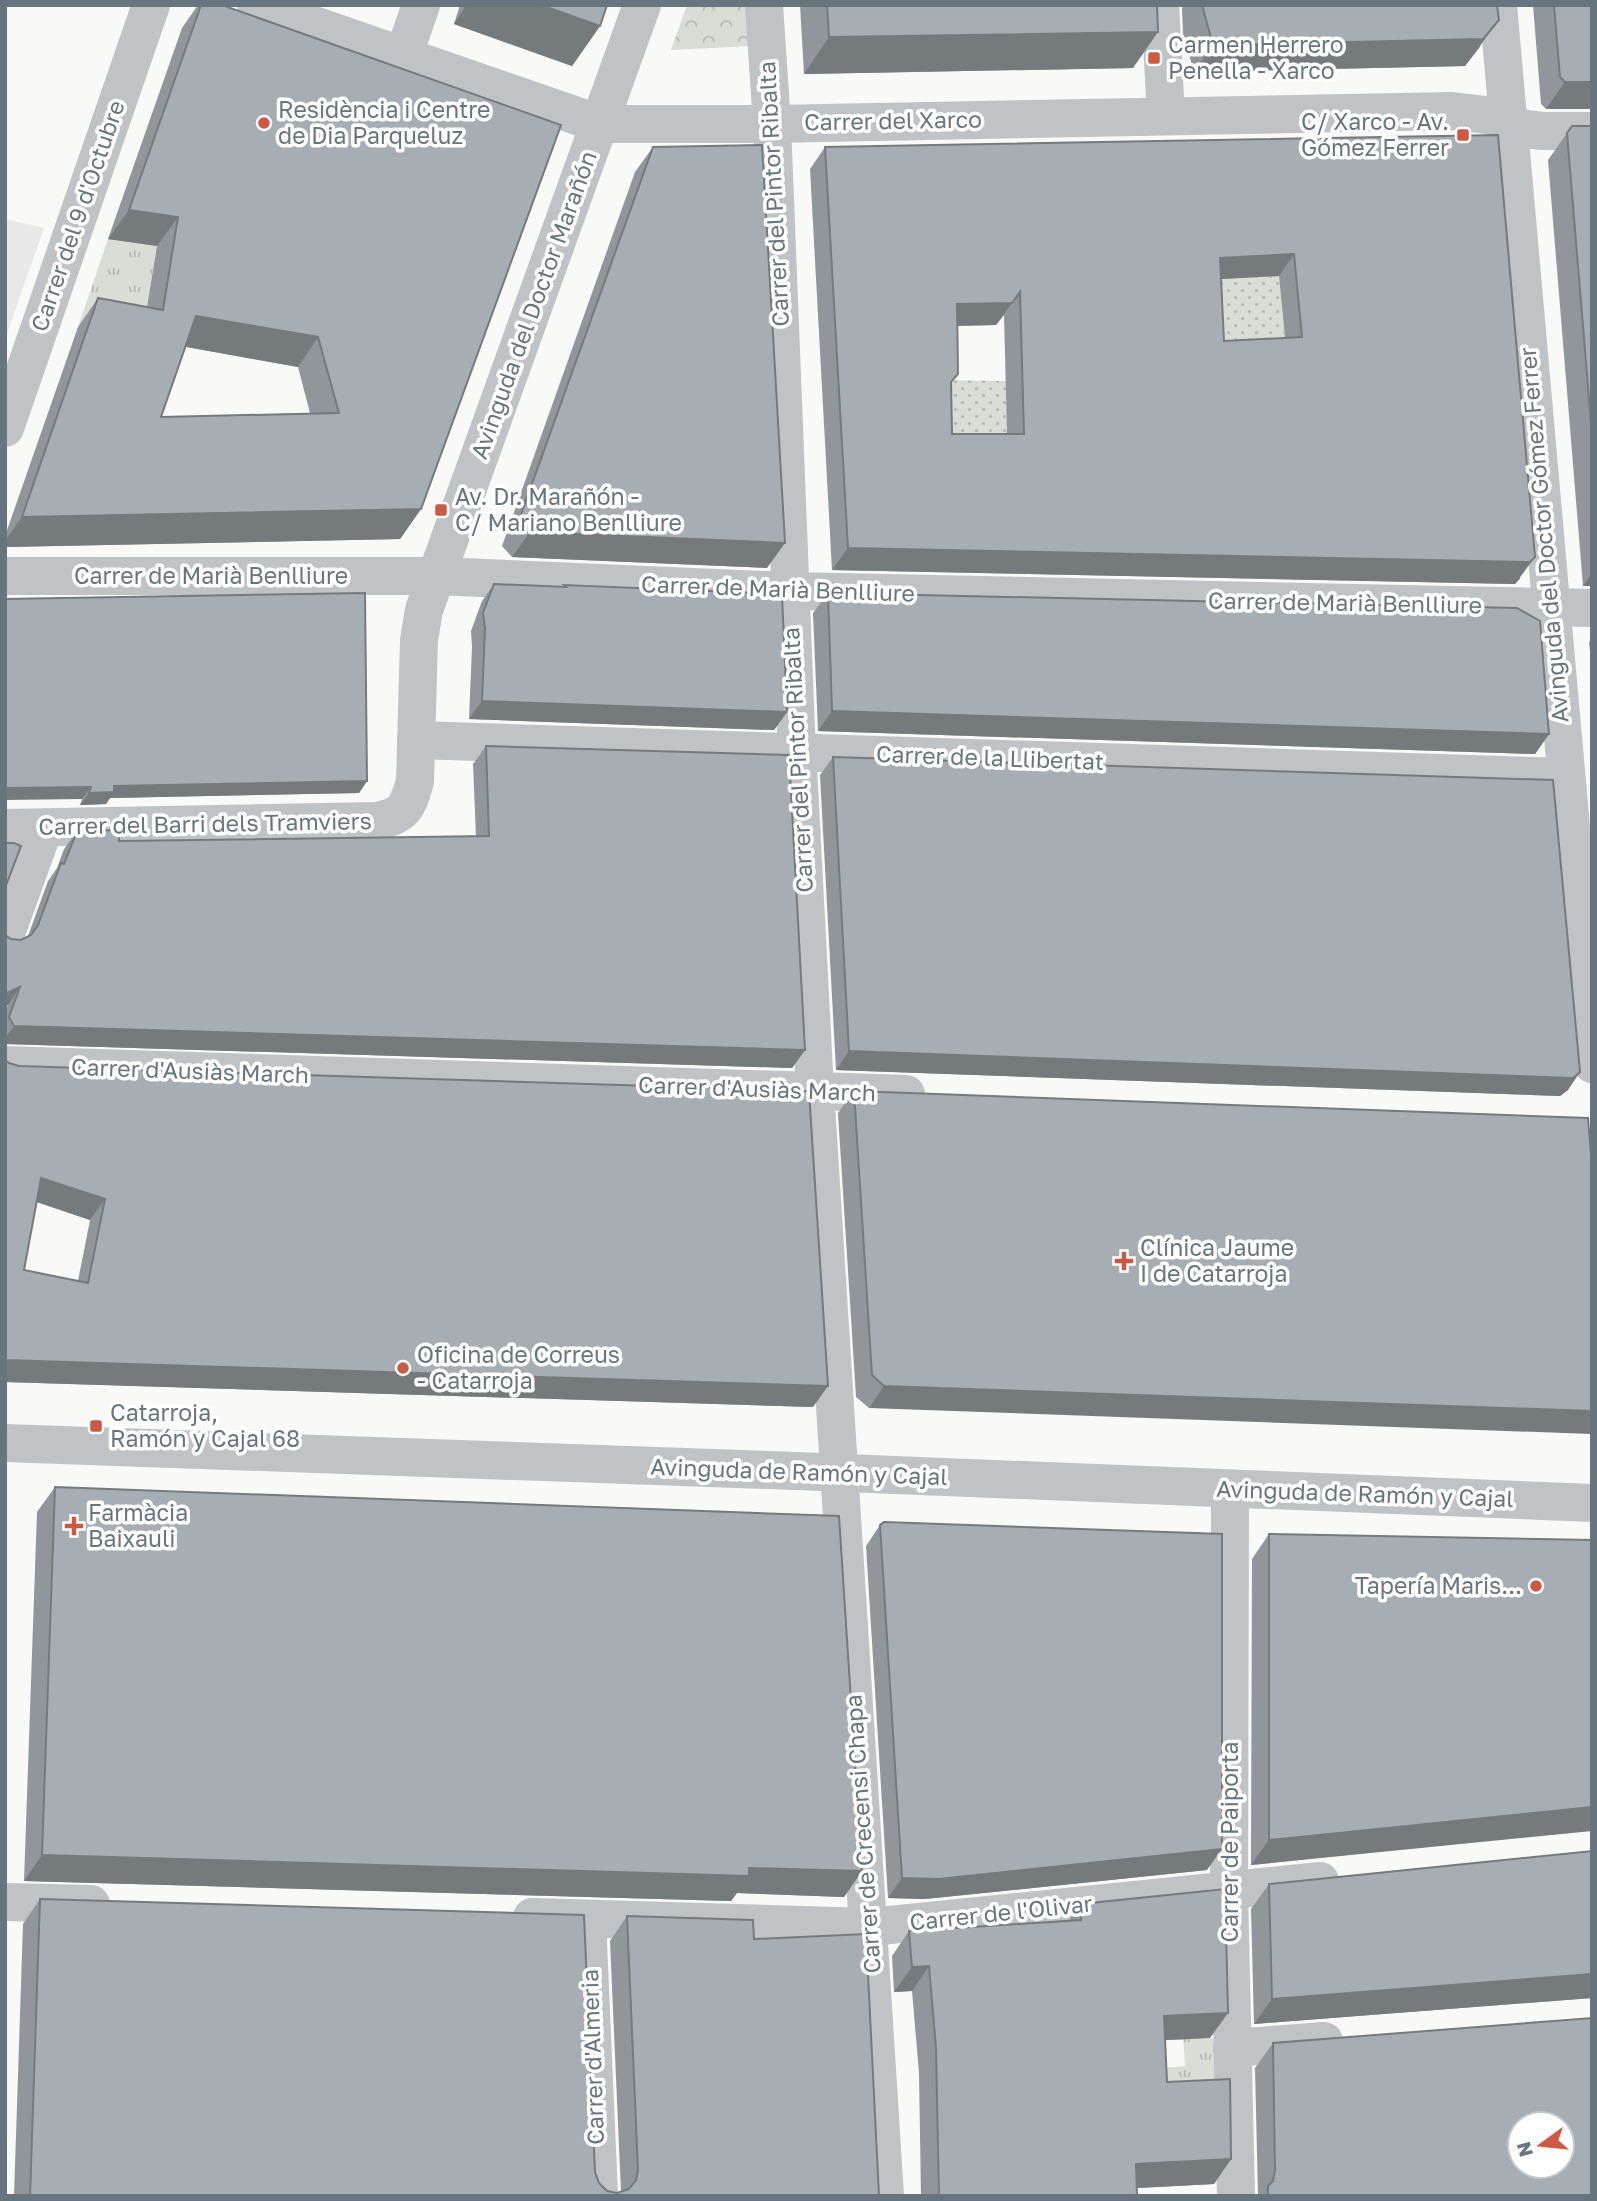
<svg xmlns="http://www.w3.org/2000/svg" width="1597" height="2201" font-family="'Golos Text',sans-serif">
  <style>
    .built { fill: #e7e8e7 }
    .grass { fill: url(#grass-tufts) }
    .park { fill: url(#park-crowns) }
    .garden { fill: url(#garden-dots) }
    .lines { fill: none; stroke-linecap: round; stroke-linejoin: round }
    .minor { stroke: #bfc3c6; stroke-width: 38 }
    .wall { fill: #90969a; fill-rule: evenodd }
    .shaded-wall { fill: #757a7d }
    .building { fill: #a7aeb3; stroke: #757a7d; stroke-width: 2; fill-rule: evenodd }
    .poi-dot { fill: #ce5942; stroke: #fff; stroke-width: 2.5 }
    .labels { text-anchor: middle; stroke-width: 7; stroke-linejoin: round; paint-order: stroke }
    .poi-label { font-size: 23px; fill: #67767e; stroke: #fff; text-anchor: start }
    .street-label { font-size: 23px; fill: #67767e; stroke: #fff }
  </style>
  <defs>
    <pattern id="grass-tufts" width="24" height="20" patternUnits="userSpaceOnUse" patternTransform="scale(1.75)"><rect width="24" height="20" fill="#d9ddd6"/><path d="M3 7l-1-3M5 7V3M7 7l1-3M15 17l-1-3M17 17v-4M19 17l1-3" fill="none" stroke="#b4b8b3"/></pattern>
    <pattern id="park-crowns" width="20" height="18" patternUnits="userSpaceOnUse" patternTransform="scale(1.75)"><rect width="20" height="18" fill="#d9ddd6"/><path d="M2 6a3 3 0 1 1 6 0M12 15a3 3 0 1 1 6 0" fill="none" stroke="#b4b8b3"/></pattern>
    <pattern id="garden-dots" width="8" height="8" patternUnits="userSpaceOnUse" patternTransform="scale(1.75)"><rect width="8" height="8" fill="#d9ddd6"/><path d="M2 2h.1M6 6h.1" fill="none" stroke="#b4b8b3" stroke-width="1.8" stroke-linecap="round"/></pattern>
  </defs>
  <rect width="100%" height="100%" fill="#f9f9f7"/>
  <!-- built -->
  <polygon class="built" points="5,219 44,228 5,339"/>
  <!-- grass -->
  <g class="grass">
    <polygon points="108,239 157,246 142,339 78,327"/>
    <polygon points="1183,2033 1199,2039 1216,2038 1217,2104 1110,2073 1185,2066"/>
  </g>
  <!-- park -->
  <polygon class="park" points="687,5 750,5 753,46 671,50"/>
  <!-- garden -->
  <g class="garden">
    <polygon points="1279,276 1287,359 1208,364 1204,280"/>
    <polygon points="936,380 1006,381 1008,457 936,456"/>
  </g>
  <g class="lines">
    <!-- minor -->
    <g class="minor">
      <polyline points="256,5 600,124 772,124 1452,111 1494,116 1525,129 1543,131 1592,131"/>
      <polyline points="764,5 772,124 796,729 815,1090 885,2196"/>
      <polyline points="1160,5 1166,116"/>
      <polyline points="1498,5 1592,1064"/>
      <polyline points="403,57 421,5"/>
      <polyline points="5,428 151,5"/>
      <polyline points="5,576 436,576 790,591 1592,608"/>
      <polyline points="416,740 1565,777"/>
      <path d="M5,828l372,-7c27,-5 31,-14 38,-40l4,-141 5,-30 218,-605"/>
      <polyline points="5,936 44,828"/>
      <polyline points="5,1065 906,1094"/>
      <polyline points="5,1443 796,1471 1592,1503"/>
      <polyline points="1230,1489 1229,1891 1236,2196"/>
      <polyline points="5,1902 91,1904"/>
      <polyline points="532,1917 870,1927 1320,1881"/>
      <polyline points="587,1919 599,2196"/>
      <polyline points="1232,2048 1324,2041"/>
    </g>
  </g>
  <!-- wall -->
  <g class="wall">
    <path d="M198,5h24l199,504 -21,30 -395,8v-11l73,-209 20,-29 49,9 10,-61 -49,-7 74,-211zM186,347l112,20 12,46 -149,4z"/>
    <polygon points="460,5 607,5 600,26 572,66 454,24"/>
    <polygon points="800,5 1157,5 1133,68 804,74"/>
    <polygon points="1184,5 1497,5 1480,47 1465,66 1194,72 1183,34 1182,8"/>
    <polygon points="1533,5 1592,5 1592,109 1546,109 1541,104"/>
    <polygon points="1572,126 1592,126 1592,586 1583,586 1548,160"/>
    <path d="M1498,135l22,444 -5,5 -683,-14 -22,-401 15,-22zM1279,276l6,62 -61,3 -3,-62zM1004,315l3,119h-55l-1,-51 6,-57 39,-1z"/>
    <polygon points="653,147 767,568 512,557 502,546 635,172"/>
    <polygon points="494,584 563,587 564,585 787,712 774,730 469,719 472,647 471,631 482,601"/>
    <polygon points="828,593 1549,734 1535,754 818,731 813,613"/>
    <polygon points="5,599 367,781 359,793 110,798 106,804 80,805 82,799"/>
    <polygon points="1592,639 1592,669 1589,642"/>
    <polygon points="486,746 805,1050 792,1068 5,1044 5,1011 8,1005 5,1006 5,935 11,939 21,940 28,936 48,881 57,868 64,849 77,831 119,841 476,837 473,764"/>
    <polygon points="833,757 1568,1090 1560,1096 836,1070 820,775"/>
    <path d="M9,1063l804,344 -808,-25zM36,1202l54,18 -12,61 -54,-11z"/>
    <polygon points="854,1091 1588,1118 869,1408 856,1397 838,1113"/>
    <polygon points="55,1487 862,1871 844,1897 737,1893 731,1901 24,1881 37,1512"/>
    <polygon points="880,1525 1207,1870 925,1899 888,1898 866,1546"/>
    <polygon points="1269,1534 1590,1830 1251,1865 1252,1559"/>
    <polygon points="1592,1851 1592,1998 1254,2024 1251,1909 1269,1884"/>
    <polygon points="40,1899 595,2172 599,2183 607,2191 617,2193 621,2191 610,1941 627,1916 754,1939 879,2196 14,2196 23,1924"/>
    <polygon points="1081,1904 1210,2038 1165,2040 1167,2082 1231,2159 1214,2184 1137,2188 1137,2196 921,2196 919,2073 912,1991 894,1992 892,1956 909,1931 1069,1920"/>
    <polygon points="1273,2043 1592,2196 1258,2196 1255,2068"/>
  </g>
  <!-- shaded-wall -->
  <g class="shaded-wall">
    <polygon points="466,5 541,5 600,26 572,66 454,24"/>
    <polygon points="1499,20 1465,66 1194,72 1213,45"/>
    <polygon points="1158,32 1133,68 804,74 829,37"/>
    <polygon points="1565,82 1592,82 1592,109 1546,109"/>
    <polygon points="129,210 178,217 157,246 108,239"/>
    <polygon points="1294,254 1279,276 1204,280 1220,258"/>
    <polygon points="1020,292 996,325 942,326 957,304"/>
    <polygon points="196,316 318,337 298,367 176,345"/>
    <polygon points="421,509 400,539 5,547 5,541 22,517"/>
    <polygon points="530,532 785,543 767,568 512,557"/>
    <polygon points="848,548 1535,557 1515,584 832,570"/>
    <polygon points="1592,573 1592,586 1583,586"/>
    <polygon points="482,701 787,712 774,730 469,719"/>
    <polygon points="832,711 1549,734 1535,754 818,731"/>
    <polygon points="367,781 359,793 110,798 106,804 80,805 89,793 114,786"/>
    <polygon points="91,787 82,799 5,800 5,788"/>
    <polygon points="20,987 8,1005 5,1006 5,994"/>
    <polygon points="14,1026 805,1050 792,1068 5,1044 5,1039"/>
    <polygon points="849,1051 1580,1072 1568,1090 1560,1096 836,1070"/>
    <polygon points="41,1178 105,1199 90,1220 26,1198"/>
    <polygon points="5,1360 828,1386 813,1407 5,1382"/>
    <polygon points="884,1386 1592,1411 1592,1434 869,1408"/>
    <polygon points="1592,1807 1592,1831 1251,1865 1269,1840"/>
    <polygon points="1222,1849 1207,1870 925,1899 888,1898 902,1878"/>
    <polygon points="42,1855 749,1868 862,1871 844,1897 737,1893 731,1901 24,1881"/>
    <polygon points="929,1966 912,1991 894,1992 912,1967"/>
    <polygon points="1592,1974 1592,1998 1254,2024 1272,1999"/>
    <polygon points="1228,2013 1210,2038 1147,2041 1164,2016"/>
    <polygon points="1231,2159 1214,2184 1118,2189 1136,2164"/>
  </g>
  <!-- building -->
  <g class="building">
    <path d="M201,5h21l339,120 -140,384 -399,8 76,-219 65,12 15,-93 -49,-7zM196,316l122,21 21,76 -178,4z"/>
    <polygon points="541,5 607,5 600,26"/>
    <polygon points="827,5 1157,5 1158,32 829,37"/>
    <polygon points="1202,5 1497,5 1499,20 1483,39 1213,45"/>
    <polygon points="1554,5 1592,5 1592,82 1565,82 1560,77"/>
    <polygon points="1572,126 1592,126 1592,435 1567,133"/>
    <path d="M1498,135l37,422 -5,5 -682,-14 -23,-401zM1294,254l8,83 -78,4 -4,-83zM1020,292l4,142h-72l-1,-52 7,-8 -1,-70 55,-1z"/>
    <polygon points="762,145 785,543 530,532 519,520 653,147"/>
    <polygon points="494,584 566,587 564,585 782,594 787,712 482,701 485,629 483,613"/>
    <polygon points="365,593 367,781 114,786 114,792 89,793 91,787 5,788 5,599"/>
    <polygon points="828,593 1517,608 1540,621 1549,734 832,711"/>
    <polygon points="486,746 789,755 805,1050 14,1026 9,1017 20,987 5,994 5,935 11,939 21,940 31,935 38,925 61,863 64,864 77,831 119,830 119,841 489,836"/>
    <polygon points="833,757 1553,780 1580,1072 1573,1078 849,1051"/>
    <polygon points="5,843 14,843 21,846 5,888"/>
    <path d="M5,1060l4,3 10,3 790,25 19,295 -823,-26zM41,1178l64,21 -17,84 -64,-13z"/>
    <polygon points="854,1091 1588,1118 1592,1167 1592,1411 884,1386 872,1375"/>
    <polygon points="55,1487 839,1516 862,1871 749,1868 749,1876 42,1855"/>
    <polygon points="884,1522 1222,1534 1222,1849 939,1879 902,1878 880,1525"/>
    <polygon points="1269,1534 1592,1540 1592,1807 1269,1840"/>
    <polygon points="1592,1851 1592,1974 1272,1999 1269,1884"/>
    <polygon points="1225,1889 1228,2013 1164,2016 1167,2082 1230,2079 1231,2159 1136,2164 1137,2196 939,2196 936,2048 929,1966 912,1967 909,1931 1081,1920 1081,1904"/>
    <polygon points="40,1899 584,1915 595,2172 599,2183 607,2191 617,2193 629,2189 636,2180 638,2170 627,1916 753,1920 754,1939 866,1934 879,2196 30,2196"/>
    <path d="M1592,2018v178h-324v-10l5,-5 2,-11 -2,-127zM1520,2124h42v42h-42z"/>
  </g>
  <!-- markers -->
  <g class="poi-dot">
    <rect x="1147" y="51" width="14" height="14" rx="3.5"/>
    <circle cx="264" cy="123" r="7"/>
    <rect x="1456" y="128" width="14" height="14" rx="3.5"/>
    <rect x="434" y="503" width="14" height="14" rx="3.5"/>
    <path d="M1120.5 1250.5h7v7h7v7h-7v7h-7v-7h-7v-7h7z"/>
    <circle cx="403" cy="1368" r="7"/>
    <rect x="89" y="1419" width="14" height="14" rx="3.5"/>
    <path d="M70.5 1515.5h7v7h7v7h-7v7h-7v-7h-7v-7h7z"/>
    <circle cx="1536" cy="1586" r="7"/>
  </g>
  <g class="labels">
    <!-- poi labels -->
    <g class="poi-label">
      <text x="1168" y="53">Carmen Herrero<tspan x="1168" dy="26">Penella - Xarco</tspan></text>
      <text x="278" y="118">Residència i Centre<tspan x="278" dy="26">de Dia Parqueluz</tspan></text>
      <text x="1449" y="130" text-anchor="end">C/ Xarco - Av.<tspan x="1449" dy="26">Gómez Ferrer</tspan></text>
      <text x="455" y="505">Av. Dr. Marañón -<tspan x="455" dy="26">C/ Mariano Benlliure</tspan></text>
      <text x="1140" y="1256">Clínica Jaume<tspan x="1140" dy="26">I de Catarroja</tspan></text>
      <text x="417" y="1363">Oficina de Correus<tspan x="417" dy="26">- Catarroja</tspan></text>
      <text x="110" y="1421">Catarroja,<tspan x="110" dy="26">Ramón y Cajal 68</tspan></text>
      <text x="88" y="1521">Farmàcia<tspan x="88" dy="26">Baixauli</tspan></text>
      <text x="1522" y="1594" text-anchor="end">Tapería Maris...</text>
    </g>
    <!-- street labels -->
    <g class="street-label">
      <text transform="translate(893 121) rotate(-1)" y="8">Carrer del Xarco</text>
      <text transform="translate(774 194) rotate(-93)" y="8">Carrer del Pintor Ribalta</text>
      <text transform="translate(78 216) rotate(-71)" y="8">Carrer del 9 d'Octubre</text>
      <text transform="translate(534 305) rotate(-70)" y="8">Avinguda del Doctor Marañón</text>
      <text transform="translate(1544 535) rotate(-95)" y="8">Avinguda del Doctor Gómez Ferrer</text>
      <text x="211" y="584">Carrer de Marià Benlliure</text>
      <text transform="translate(778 589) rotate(2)" y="8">Carrer de Marià Benlliure</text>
      <text transform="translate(1345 603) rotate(1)" y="8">Carrer de Marià Benlliure</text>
      <text transform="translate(990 758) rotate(2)" y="8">Carrer de la Llibertat</text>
      <text transform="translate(798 760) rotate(-93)" y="8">Carrer del Pintor Ribalta</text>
      <text transform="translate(205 824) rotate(-1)" y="8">Carrer del Barri dels Tramviers</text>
      <text transform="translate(190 1071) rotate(2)" y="8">Carrer d'Ausiàs March</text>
      <text transform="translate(757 1089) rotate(2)" y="8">Carrer d'Ausiàs March</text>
      <text transform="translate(799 1472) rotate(2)" y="8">Avinguda de Ramón y Cajal</text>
      <text transform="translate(1365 1494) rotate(2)" y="8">Avinguda de Ramón y Cajal</text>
      <text transform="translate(863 1834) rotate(-94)" y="8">Carrer de Crecensi Chapa</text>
      <text transform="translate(1230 1842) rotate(-90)" y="8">Carrer de Paiporta</text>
      <text transform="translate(1001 1913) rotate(-6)" y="8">Carrer de l'Olivar</text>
      <text transform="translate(593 2057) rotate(-92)" y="8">Carrer d'Almeria</text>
    </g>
  </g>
  <!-- border -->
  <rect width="1597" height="2201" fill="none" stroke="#67767e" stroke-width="14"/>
  <!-- north arrow -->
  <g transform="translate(1541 2145) rotate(255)"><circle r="33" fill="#ffffff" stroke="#c2c8cb" stroke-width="2"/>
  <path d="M0-5L12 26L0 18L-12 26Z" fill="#ce5942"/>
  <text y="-10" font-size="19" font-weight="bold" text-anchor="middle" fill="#67767e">N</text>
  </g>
</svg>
